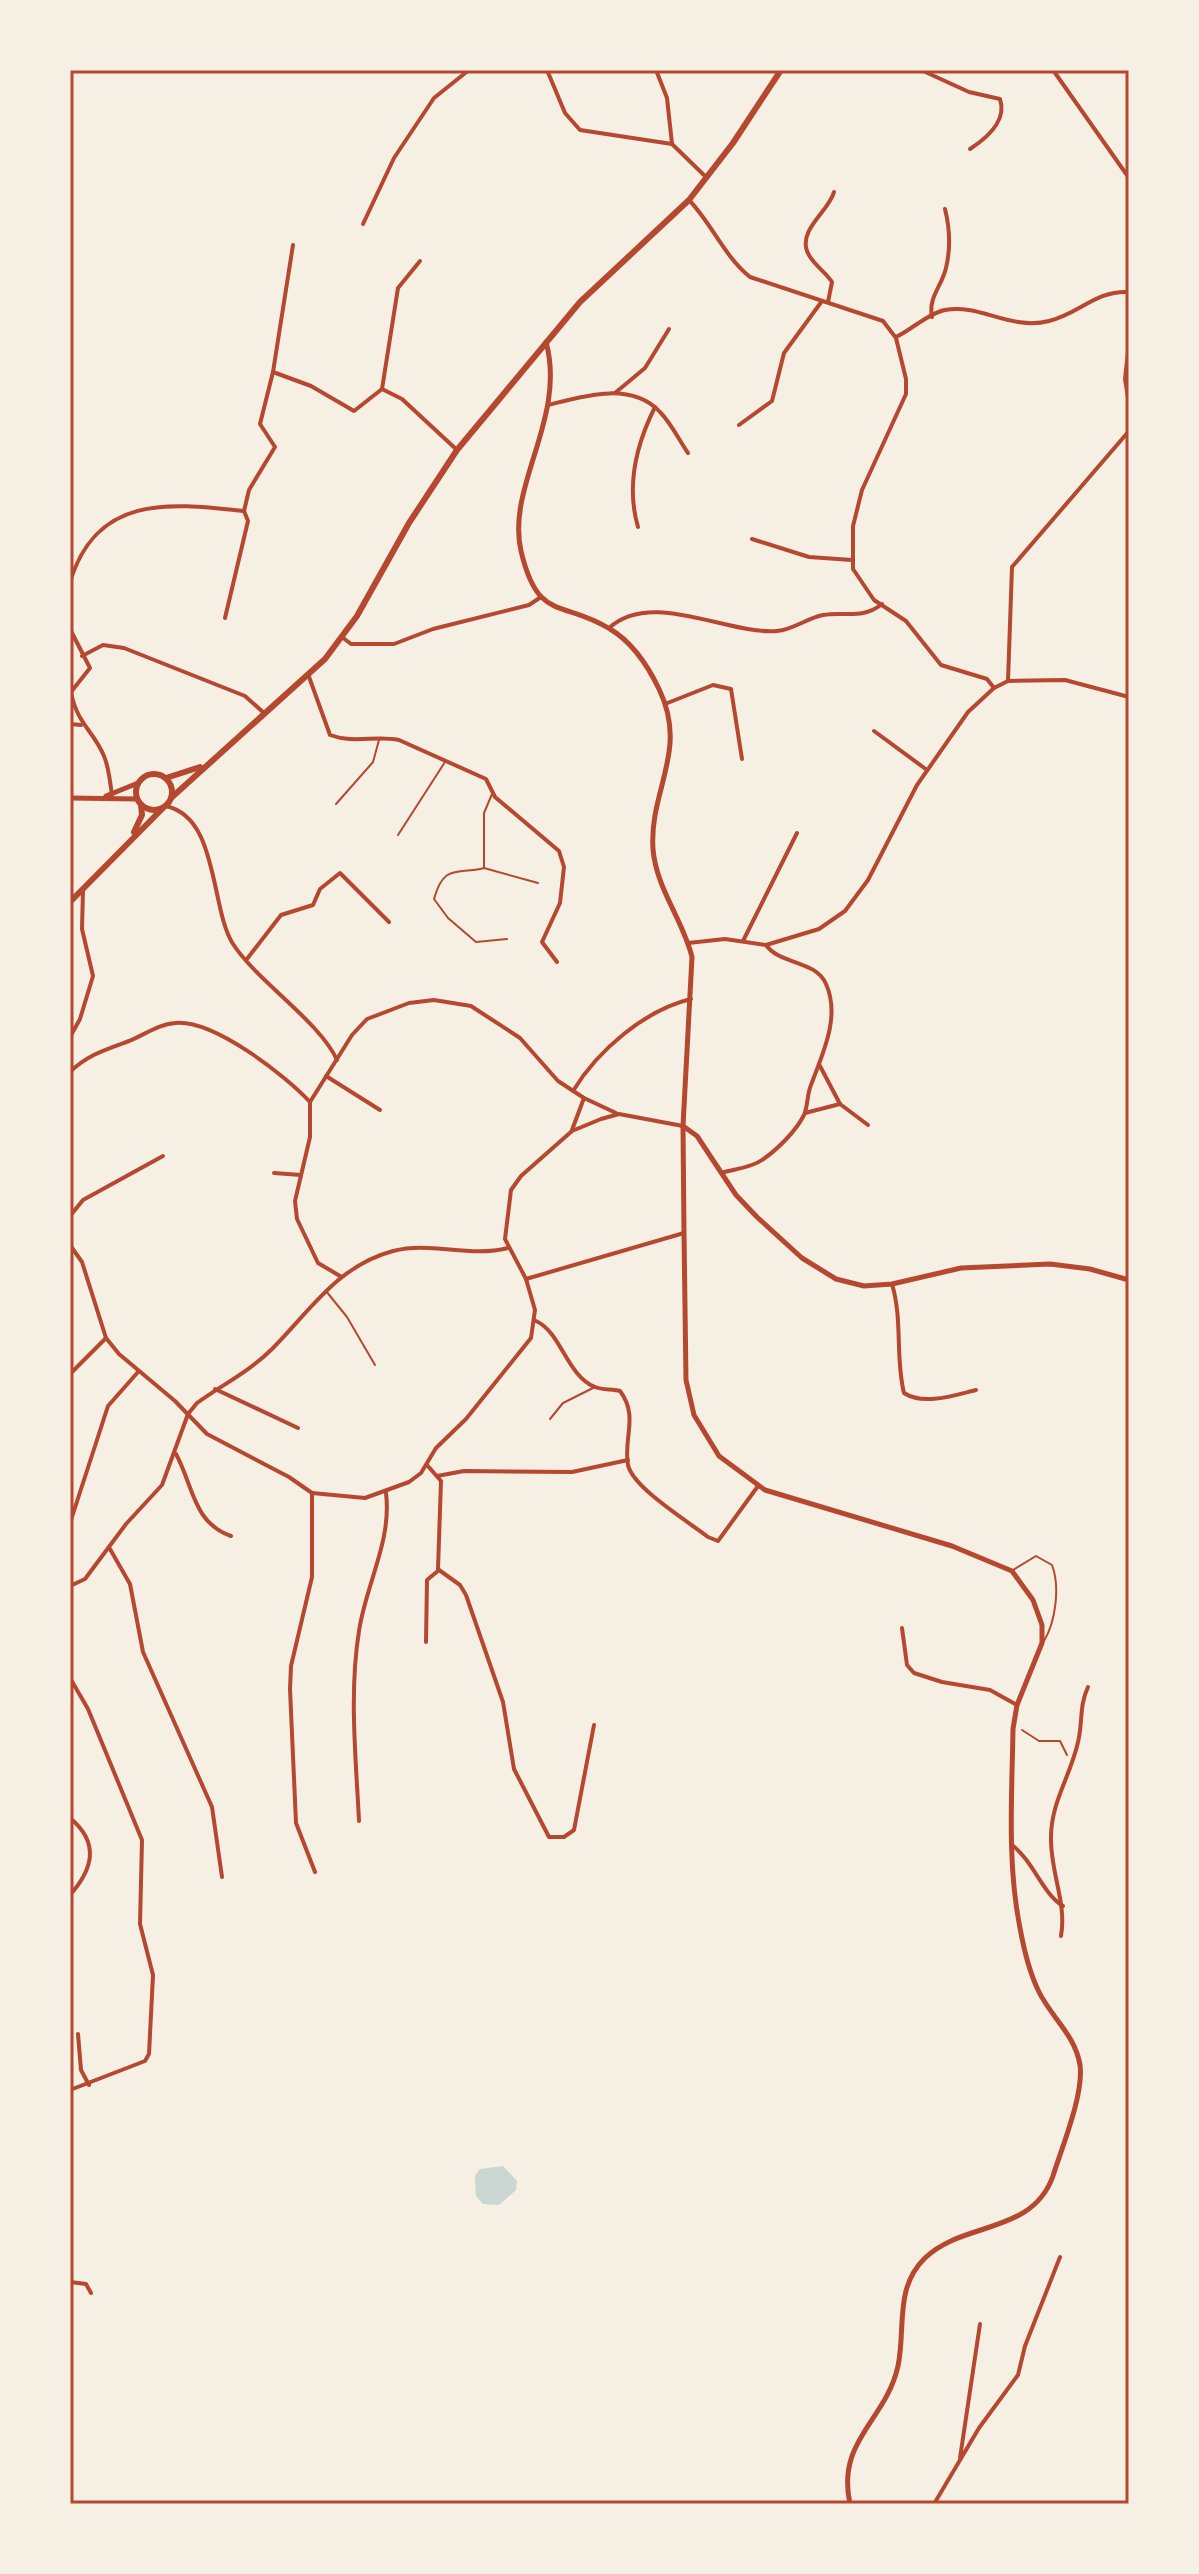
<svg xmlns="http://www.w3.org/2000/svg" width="1199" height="2574" font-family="Figtree,sans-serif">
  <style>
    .water { fill: #c9d6d2 }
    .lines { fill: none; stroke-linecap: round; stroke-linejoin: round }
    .path { stroke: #b5482f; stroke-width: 2 }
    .service { stroke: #b5482f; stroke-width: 2 }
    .minor { stroke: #b5482f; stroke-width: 4 }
    .tertiary { stroke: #b5482f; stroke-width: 5 }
    .secondary { stroke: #b5482f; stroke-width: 6 }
    .neatline { fill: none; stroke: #b5482f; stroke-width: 3 }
  </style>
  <rect width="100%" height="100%" fill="#f6efe4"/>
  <!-- water -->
  <polygon class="water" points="503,2166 517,2181 516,2190 499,2205 483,2204 476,2196 475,2176 480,2169"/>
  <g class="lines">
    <!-- path -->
    <polyline class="path" points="1022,1730 1039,1741 1060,1741 1067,1755"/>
    <!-- service -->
    <g class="service">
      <polyline points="492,794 484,813 484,868 538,883"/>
      <polyline points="336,804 373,762 379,740"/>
      <polyline points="398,835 445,762"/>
      <path d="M484,868c-27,7 -40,-5 -50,31l14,19 28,24 31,-3"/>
      <polyline points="326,1291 347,1317 375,1365"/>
      <polyline points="550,1419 563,1403 593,1388"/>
      <path d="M1013,1570l23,-14 16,9c8,21 4,56 -8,76"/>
    </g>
    <!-- minor -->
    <g class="minor">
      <polyline points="547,70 565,113 580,130 672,144 707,178"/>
      <polyline points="656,70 667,98 672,144"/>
      <path d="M921,70l48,22 31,7c7,21 -13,39 -30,50"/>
      <polyline points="1053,70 1129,178"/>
      <path d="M689,200c23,24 35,56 61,77l133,44 13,17 10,41v15l-44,96 -9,36v43l21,31 32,21 35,44 46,14 7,9"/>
      <polyline points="363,224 394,158 434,98 469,70"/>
      <polyline points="293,245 273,372 311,386 354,411 382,389"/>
      <polyline points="420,261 398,288 382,389 402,399 457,450"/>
      <path d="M828,302l4,-20c-7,-11 -21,-19 -25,-31 -8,-22 22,-40 27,-59"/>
      <path d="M932,317c-4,-20 10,-31 14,-49 5,-21 4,-39 -1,-59"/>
      <path d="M896,337c15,-7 33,-24 49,-27 34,-7 66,21 104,11 30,-7 47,-31 80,-29"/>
      <polyline points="1129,343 1125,379 1129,404"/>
      <polyline points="615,393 645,368 669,329"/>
      <path d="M548,405c35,-9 83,-24 112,7 11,11 19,28 28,41"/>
      <polyline points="739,425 772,401 784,353 822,301"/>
      <polyline points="244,511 249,490 275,447 260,424 273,372"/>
      <path d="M638,527c-12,-41 -2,-82 17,-120"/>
      <polyline points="752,539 809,557 852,560"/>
      <path d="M70,582c27,-88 99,-79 174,-71l4,10 -23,97"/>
      <path d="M609,628c43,-39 118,7 168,3 16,-1 30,-13 46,-16 22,-4 39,5 59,-11"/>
      <path d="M70,629l20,39 -19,24c6,32 22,38 33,64 5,12 6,26 8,39"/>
      <polyline points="342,637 351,644 394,644 433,629 529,605 541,597"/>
      <polyline points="82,656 103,645 124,648 245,696 264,713"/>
      <path d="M308,674l22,61c24,9 46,0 69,5l87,39 9,18 64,54 5,16 -4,36 -18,39 15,20"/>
      <polyline points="1008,681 1012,567 1129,431"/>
      <polyline points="665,704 713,685 731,689 742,759"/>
      <polyline points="70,724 81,725"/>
      <polyline points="874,731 927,770"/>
      <path d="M165,806c54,10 45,102 68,138 24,37 87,78 104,116"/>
      <polyline points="743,941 797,833"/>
      <polyline points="688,943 725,939 766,945 819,929 845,911 868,880 917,785 968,712 994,688 1008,681 1065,680 1129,697"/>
      <polyline points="247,959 281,915 313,905 320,889 340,873 389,922"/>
      <polyline points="70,1037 80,1019 93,976 82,929 83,890"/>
      <polyline points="820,1066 840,1104 868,1125"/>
      <path d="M70,1072c17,-17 37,-23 59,-31 15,-6 30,-17 46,-18 38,-4 110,52 135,79"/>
      <polyline points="326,1076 380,1110"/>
      <path d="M573,1091c25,-41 72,-81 118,-92"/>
      <polyline points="805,1113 840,1104"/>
      <polyline points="572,1130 584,1098"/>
      <polyline points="274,1173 301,1175"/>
      <path d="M721,1173c13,-4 30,-5 41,-13 15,-10 34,-29 42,-45 4,-9 3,-21 7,-30 11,-30 30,-68 15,-101 -10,-24 -46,-19 -60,-39"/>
      <polyline points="70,1216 83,1200 163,1156"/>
      <polyline points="70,1245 82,1262 106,1338 119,1354 175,1401 207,1434 289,1477 312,1493"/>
      <polyline points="340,1276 318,1263 297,1219 295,1201 310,1137 310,1102 352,1035 367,1019 409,1003 434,1000 471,1006 520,1038 558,1081 584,1098 616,1113"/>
      <polyline points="526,1279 684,1233"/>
      <path d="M892,1284c11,37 3,73 12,109 20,13 51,2 72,-3"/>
      <path d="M536,1321c25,11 31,55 59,66 7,3 17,2 25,4 19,25 3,47 8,74 5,23 61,57 80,72l10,4 40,-55"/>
      <polyline points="70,1374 106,1338"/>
      <polyline points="215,1389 298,1428"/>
      <path d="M176,1454c17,31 17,69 55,82"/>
      <polyline points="427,1465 441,1481 438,1569"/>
      <polyline points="437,1476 464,1471 572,1472 628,1460"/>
      <polyline points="312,1493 365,1498 409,1482 421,1473 436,1448 466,1419 531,1338 535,1310 526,1279 505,1239 511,1190 521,1176 572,1131 601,1119 619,1114 683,1126"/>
      <polyline points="312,1493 312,1577 291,1666 290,1689 296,1823 315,1872"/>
      <polyline points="70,1523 108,1406 138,1372"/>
      <polyline points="110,1549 130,1584 143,1652 212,1807 222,1877"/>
      <polyline points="439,1570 460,1585 466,1595 503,1702 514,1769 549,1837 564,1837 574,1830 594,1725"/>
      <path d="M70,1586l15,-7 41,-55 36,-39 26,-71 9,-11c25,-18 53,-32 75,-54 38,-38 65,-83 121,-98 38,-10 75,7 115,-3"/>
      <polyline points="902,1628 907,1665 914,1673 942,1682 990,1690 1017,1705"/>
      <polyline points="426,1642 427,1580 439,1570"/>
      <polyline points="70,1678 88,1709 142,1840 140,1924 153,1975 149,2054 145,2061 70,2090"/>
      <path d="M70,1818c30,25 23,51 0,77"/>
      <path d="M359,1821c-3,-62 -10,-128 0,-190 7,-47 33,-90 27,-138"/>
      <path d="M1012,1845c22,17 30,48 51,61"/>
      <path d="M1061,1936c6,-34 -11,-64 -10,-99 0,-35 20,-62 27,-95 5,-20 1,-36 10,-55"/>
      <polyline points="78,2034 81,2070 89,2085"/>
      <polyline points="70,2282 86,2284 91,2293"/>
      <polyline points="960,2458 980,2324"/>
      <polyline points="934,2504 979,2428 1018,2375 1025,2346 1060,2257"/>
    </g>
    <!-- tertiary -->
    <g class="tertiary">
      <path d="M546,342c21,76 -40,144 -25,209 17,72 41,48 89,78 22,13 38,37 49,60 30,62 -10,101 -6,160 3,39 30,71 39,108l-9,169 1,107 2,147 8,35 25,41 46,34 187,56 60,25 21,29 9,25v18l-25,62 -4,24c-1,66 -6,134 7,199 4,22 9,44 19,64 13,26 36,43 41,73 4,29 -18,82 -27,111 -21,59 -90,45 -128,82 -31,30 -19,70 -27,108 -12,55 -62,74 -48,138"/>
      <polyline points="106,796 138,783"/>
      <polyline points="70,798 137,799"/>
      <polyline points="683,1126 697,1136 736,1195 757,1217 802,1258 836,1279 864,1286 892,1284 961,1268 1050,1264 1090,1269 1129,1280"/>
    </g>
    <!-- secondary -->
    <g class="secondary">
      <circle cx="154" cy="792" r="18"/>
      <polyline points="166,778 200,767"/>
      <polyline points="171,798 325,659 357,616 409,523 457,450 580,302 689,200 733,143 781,70"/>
      <polyline points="134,832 142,815 141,805"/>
      <polyline points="70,902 163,808"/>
    </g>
  </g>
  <!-- border -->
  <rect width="1199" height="2574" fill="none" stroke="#f6efe4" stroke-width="144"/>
  <rect x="72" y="72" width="1055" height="2430" class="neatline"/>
</svg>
